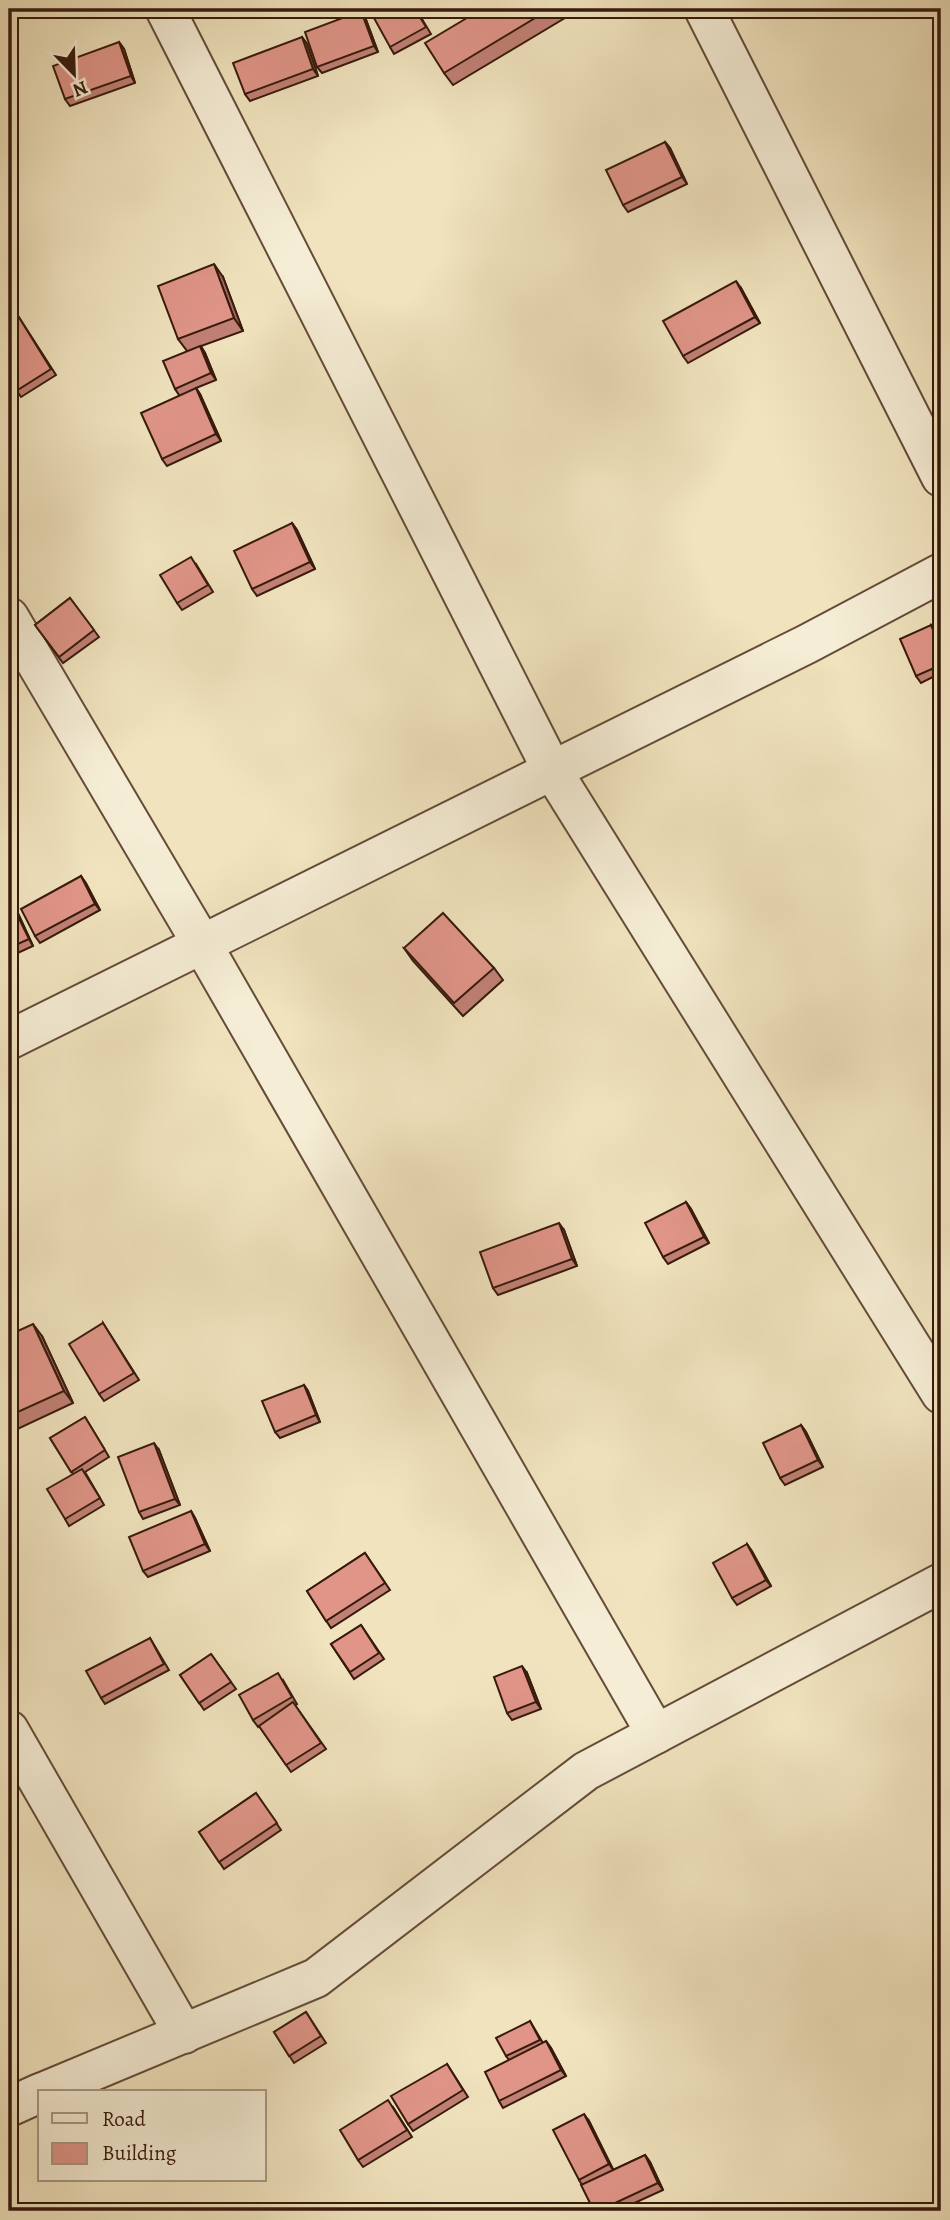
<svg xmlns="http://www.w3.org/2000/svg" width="950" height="2220" font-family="Alegreya,serif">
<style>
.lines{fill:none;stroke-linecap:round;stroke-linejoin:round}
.minor-casing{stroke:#654c38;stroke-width:42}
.minor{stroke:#f5edd5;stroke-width:38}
.wall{fill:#c18075;stroke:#371a0c;stroke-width:2}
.shaded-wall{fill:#9d685f;stroke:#371a0c;stroke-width:2}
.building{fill:#e09588;stroke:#371a0c;stroke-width:2}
</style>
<rect width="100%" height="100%" fill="#f0e3be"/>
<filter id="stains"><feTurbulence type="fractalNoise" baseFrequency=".00286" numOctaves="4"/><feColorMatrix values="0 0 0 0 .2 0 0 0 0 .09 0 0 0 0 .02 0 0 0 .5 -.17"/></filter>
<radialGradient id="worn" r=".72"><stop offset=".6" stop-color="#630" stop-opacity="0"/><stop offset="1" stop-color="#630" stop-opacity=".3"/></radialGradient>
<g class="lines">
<g class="minor-casing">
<g id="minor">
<polyline points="165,9 552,770 941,1394"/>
<polyline points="704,9 941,477"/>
<polyline points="9,617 202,944 656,1734"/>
<polyline points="9,1040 807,644 941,573"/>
<polyline points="9,1730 184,2034"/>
<polyline points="43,2092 316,1978 586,1771 941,1583"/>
<polyline points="9,2107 40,2093"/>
</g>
</g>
<use href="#minor" class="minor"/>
</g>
<g class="wall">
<polygon points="416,9 431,34 394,54 390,47"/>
<polygon points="482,9 573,9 575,12 453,85 444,73"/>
<polygon points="365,17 378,52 322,73 317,67"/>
<polygon points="302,37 307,44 318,76 250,101 245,94"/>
<polygon points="119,42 124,49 135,83 70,106 65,99"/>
<polygon points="665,142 670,148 687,184 628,212 623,205"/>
<polygon points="223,277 243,331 201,346 205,353 216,380 196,388 200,394 221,441 167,466 162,459 179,395 175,389 187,351 178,339"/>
<polygon points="741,288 760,323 688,363 683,356"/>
<polygon points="15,311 56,375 21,397 9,379"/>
<polygon points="292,523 297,530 315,569 257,596 252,589"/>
<polygon points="196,564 213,592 182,610 177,603"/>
<polygon points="70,598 99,637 63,663 35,625"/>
<polygon points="931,625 936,632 941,644 941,673 921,683 916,676"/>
<polygon points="81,876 100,910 40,943 35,936"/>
<polygon points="11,902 16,909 33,946 9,957 9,903"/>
<polygon points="404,948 494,968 503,980 463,1016 413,961"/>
<polygon points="686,1202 691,1209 709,1243 668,1264 663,1257"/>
<polygon points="564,1230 577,1266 498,1295 493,1288"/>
<polygon points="103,1323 139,1380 104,1401 99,1394"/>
<polygon points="9,1335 42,1336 73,1403 9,1433"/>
<polygon points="304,1385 308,1391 320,1422 280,1438 275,1432"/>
<polygon points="85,1417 109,1457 85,1472 104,1505 69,1526 65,1519 73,1474 50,1438"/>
<polygon points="801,1425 806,1432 823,1467 785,1485 780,1478"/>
<polygon points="159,1450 180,1505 143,1519 139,1512"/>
<polygon points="191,1511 195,1518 210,1551 148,1577 143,1571"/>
<polygon points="747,1544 771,1586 737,1605 732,1598"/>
<polygon points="365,1553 390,1590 331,1628 307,1591"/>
<polygon points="361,1625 384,1659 354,1679 331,1644"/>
<polygon points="150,1638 169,1670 105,1704 101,1698"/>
<polygon points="211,1654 236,1689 204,1710 180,1675"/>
<polygon points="527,1673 541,1709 512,1720 507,1713"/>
<polygon points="283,1680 297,1704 295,1705 326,1749 291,1772 259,1726 258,1727 253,1720"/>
<polygon points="256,1793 281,1830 224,1869 199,1832"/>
<polygon points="306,2012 326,2043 294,2063 274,2032"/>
<polygon points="530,2021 543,2043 546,2041 551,2048 566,2076 503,2108 499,2101 509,2060 506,2056"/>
<polygon points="447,2064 468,2097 413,2131 408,2124"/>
<polygon points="393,2107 412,2137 363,2167 358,2160"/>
<polygon points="589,2121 613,2170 645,2155 650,2162 663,2190 617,2211 594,2211 582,2185 579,2180"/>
</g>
<g class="shaded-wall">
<polygon points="361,11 365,17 378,52 374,46"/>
<polygon points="302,37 307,44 318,76 313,69"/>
<polygon points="119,42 124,49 135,83 131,76"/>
<polygon points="665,142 670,148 687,184 682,177"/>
<polygon points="214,264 223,277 243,331 234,318"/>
<polygon points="736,281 741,288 760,323 755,317"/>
<polygon points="200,346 205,353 216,380 211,373"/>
<polygon points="196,388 200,394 221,441 216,434"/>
<polygon points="292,523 297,530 315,569 310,562"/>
<polygon points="931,625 936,632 941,644 941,648"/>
<polygon points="81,876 86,883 100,910 95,904"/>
<polygon points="11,902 16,909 33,946 29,939"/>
<polygon points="686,1202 691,1209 709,1243 704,1237"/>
<polygon points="559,1223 564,1230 577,1266 572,1259"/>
<polygon points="33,1324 42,1336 73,1403 64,1391"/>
<polygon points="304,1385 308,1391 320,1422 316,1415"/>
<polygon points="801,1425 806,1432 823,1467 818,1460"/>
<polygon points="154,1443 159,1450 180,1505 175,1499"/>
<polygon points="191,1511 195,1518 210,1551 205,1544"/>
<polygon points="747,1544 752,1551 771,1586 766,1580"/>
<polygon points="522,1666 527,1673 541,1709 536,1702"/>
<polygon points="546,2041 551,2048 566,2076 561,2070"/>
<polygon points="584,2114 589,2121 614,2171 609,2164"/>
<polygon points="645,2155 650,2162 663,2190 658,2183"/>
</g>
<g class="building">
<polygon points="369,9 415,9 426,27 390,47"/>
<polygon points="482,9 550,9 444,73 425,43"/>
<polygon points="361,11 374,46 317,67 305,32"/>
<polygon points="302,37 313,69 245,94 233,63"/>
<polygon points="119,42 131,76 65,99 53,66"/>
<polygon points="665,142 682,177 623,205 606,170"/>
<polygon points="214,264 234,318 178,339 158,286"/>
<polygon points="736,281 755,317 683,356 663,321"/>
<polygon points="15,311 51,369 16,391 9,379 9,315"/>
<polygon points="200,346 211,373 175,389 163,361"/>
<polygon points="196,388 216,434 162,459 141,413"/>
<polygon points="292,523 310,562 252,589 234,551"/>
<polygon points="191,557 208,585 177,603 160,575"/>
<polygon points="70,598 94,630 59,657 35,625"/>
<polygon points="931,625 941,648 941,665 916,676 900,639"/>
<polygon points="81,876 95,904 35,936 21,909"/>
<polygon points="11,902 29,939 9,948 9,903"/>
<polygon points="443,913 494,968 454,1003 404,948"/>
<polygon points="686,1202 704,1237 663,1257 645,1223"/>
<polygon points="559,1223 572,1259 493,1288 480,1252"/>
<polygon points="103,1323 134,1373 99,1394 69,1344"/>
<polygon points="33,1324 64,1391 9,1416 9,1335"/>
<polygon points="304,1385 316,1415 275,1432 262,1401"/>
<polygon points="85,1417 105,1450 71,1472 50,1438"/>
<polygon points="801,1425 818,1460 780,1478 763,1443"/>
<polygon points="154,1443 175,1499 139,1512 118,1457"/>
<polygon points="82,1469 100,1498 65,1519 47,1489"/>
<polygon points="191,1511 205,1544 143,1571 129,1537"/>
<polygon points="747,1544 766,1580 732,1598 713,1563"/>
<polygon points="365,1553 385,1583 326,1621 307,1591"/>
<polygon points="361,1625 379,1653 350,1672 331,1644"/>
<polygon points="150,1638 164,1664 101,1698 86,1671"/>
<polygon points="211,1654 231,1682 199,1703 180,1675"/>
<polygon points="522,1666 536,1702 507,1713 494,1677"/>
<polygon points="278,1673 292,1697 253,1720 239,1695"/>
<polygon points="293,1702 321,1743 286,1765 259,1726"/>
<polygon points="256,1793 277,1823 219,1862 199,1832"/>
<polygon points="306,2012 321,2036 289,2056 274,2032"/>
<polygon points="530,2021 540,2040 506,2056 496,2038"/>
<polygon points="546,2041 561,2070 499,2101 485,2072"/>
<polygon points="447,2064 463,2090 408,2124 391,2096"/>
<polygon points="388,2100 407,2130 358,2160 340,2130"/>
<polygon points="584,2114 609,2164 579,2180 553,2130"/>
<polygon points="645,2155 658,2183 598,2211 594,2211 581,2185"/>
</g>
<rect width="950" height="2220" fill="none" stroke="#f0e3be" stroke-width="35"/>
<rect x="10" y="10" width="929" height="2199" fill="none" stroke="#371a0c" stroke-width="3.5"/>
<rect x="18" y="18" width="915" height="2185" fill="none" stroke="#371a0c" stroke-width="2"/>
<rect x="38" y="2090" width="228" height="91" fill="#f5edd5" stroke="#a99985" stroke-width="2"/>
<rect x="52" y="2113" width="35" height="10" fill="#f5edd5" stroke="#a99985" stroke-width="2"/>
<text x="102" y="2126" font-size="21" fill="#371a0c">Road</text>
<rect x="52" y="2143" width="35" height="21" fill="#e09588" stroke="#a99985" stroke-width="2"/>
<text x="102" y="2160" font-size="21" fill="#371a0c">Building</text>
<g transform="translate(74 74) rotate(157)" stroke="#f5edd5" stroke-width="5" paint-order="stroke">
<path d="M0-5L12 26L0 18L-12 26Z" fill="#371a0c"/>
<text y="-10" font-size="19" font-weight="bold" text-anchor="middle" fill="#371a0c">N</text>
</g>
<rect width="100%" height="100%" filter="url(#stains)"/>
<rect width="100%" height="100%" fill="url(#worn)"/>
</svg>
